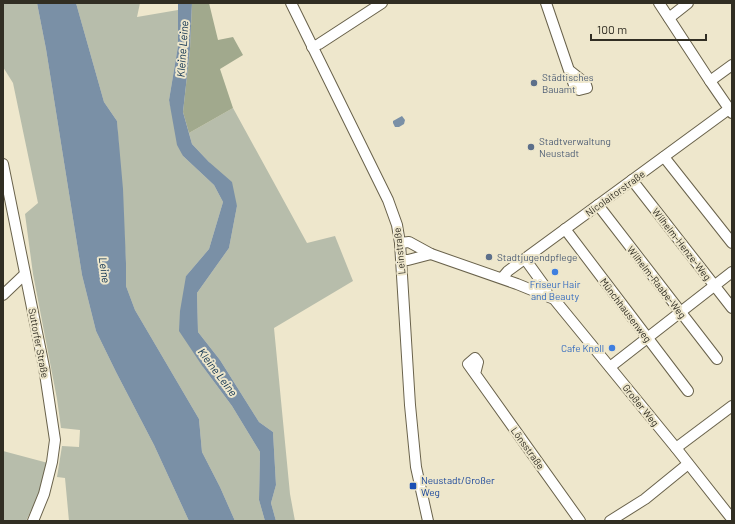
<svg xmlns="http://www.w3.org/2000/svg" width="735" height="524" font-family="Barlow,sans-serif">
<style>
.green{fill:#b7bdab}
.forest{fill:#a1a98d}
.water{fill:#7a90a6}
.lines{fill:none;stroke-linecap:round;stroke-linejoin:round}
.minor-casing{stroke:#69624b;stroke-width:12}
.minor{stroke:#fff;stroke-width:10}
.service-dot{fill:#5c6f8a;stroke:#eee7cc;stroke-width:1.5}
.shop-dot{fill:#3f7fe0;stroke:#eee7cc;stroke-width:1.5}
.transit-dot{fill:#1a4fb4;stroke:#eee7cc;stroke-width:1.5}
.labels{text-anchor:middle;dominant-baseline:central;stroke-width:4;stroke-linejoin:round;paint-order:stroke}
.service-label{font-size:10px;fill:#4e5e75;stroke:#eee7cc;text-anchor:start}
.street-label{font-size:10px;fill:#312e23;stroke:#eee7cc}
.shop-label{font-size:10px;fill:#366cbe;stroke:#eee7cc}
.transit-label{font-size:10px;fill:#164399;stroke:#eee7cc;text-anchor:start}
.water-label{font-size:11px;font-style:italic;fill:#062b4b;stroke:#eee7cc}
</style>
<rect width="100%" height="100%" fill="#eee7cc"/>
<g class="green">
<polygon points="3,3 37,3 46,49 82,275 96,331 116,372 154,445 189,521 69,521 65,478 57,477 62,446 79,447 80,430 61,428 57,399 33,274 25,214 38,203 13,83 3,67"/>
<polygon points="76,3 140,3 137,17 178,10 178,46 169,100 183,156 214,185 223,202 209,249 186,276 203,367 232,406 260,452 259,500 265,521 235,521 220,487 202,452 199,419 135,310 126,286 126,263 117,121 104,102"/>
<polygon points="233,108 307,243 335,236 353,281 274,328 290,494 295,521 276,521 271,503 276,485 273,432 259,422 220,360 198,332 197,293 229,248 237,206 209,162 192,144 189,133"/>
<polygon points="3,451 48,463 39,494 26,521 3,521"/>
</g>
<polygon class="forest" points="192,3 209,3 218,40 233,37 243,55 220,69 233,108 189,133 183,112 190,49"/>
<g class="water">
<polygon points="37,3 76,3 104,102 117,121 123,189 126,263 126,286 135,310 199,419 202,452 220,487 235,521 189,521 154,445 116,372 96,331 82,275 46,49"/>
<polygon points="178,3 192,3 190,49 183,112 192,144 209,162 232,182 237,206 229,248 197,293 198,332 220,360 259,422 273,432 276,485 271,503 276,521 265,521 259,500 260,452 232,406 203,367 179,331 180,311 186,276 209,249 223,202 214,185 183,156 177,145 169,100 178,46"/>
<polygon points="402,116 405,120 404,124 399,127 395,127 393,123 393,121"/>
</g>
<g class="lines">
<g class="minor-casing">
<g id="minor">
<polyline points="291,3 388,200 397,225 400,243 410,405 416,467 428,521"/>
<polyline points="546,3 574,85 579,90 587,88 585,82 580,79 570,71"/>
<polyline points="659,3 710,81 732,113"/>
<polyline points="669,18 688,3"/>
<polyline points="312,47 319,44 382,3"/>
<polyline points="710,81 732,65"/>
<polyline points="664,157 732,243"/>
<polyline points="3,164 44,367 55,440 52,462 44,494 33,521"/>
<polyline points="632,180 732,308"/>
<polyline points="598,205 717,359"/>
<polyline points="565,229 688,391"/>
<polyline points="400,243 409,242 431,254 517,284 554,299 676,448 732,519"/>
<polyline points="525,259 546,288 547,295"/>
<polyline points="401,260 408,260 431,254"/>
<polyline points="502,278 508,271 729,109"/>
<polyline points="3,295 25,274"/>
<polyline points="610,367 732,272"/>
<polyline points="475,374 478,362 475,358 468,364 580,521"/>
<polyline points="676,448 732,406"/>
<polyline points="610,521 645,499 688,464"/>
</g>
</g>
<use href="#minor" class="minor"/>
</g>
<g class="service-dot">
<circle cx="534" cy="83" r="4"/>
<circle cx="531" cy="147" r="4"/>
<circle cx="489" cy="257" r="4"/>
</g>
<g class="shop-dot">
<circle cx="555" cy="272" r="4"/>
<circle cx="612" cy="348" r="4"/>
</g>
<rect class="transit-dot" x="409" y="482" width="8" height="8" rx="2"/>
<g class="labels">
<g class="service-label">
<text x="542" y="77">Städtisches<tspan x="542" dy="12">Bauamt</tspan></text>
<text x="539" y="141">Stadtverwaltung<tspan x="539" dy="12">Neustadt</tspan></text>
<text x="497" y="257">Stadtjugendpflege</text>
</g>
<g class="street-label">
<text transform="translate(615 193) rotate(-36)">Nicolaitorstraße</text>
<text transform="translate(682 244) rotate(52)">Wilhelm-Henze-Weg</text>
<text transform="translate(399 251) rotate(-96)">Leinstraße</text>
<text transform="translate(657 282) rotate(52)">Wilhelm-Raabe-Weg</text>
<text transform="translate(626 310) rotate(53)">Münchhausenweg</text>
<text transform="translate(39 343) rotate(79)">Suttorfer Straße</text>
<text transform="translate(641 405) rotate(51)">Großer Weg</text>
<text transform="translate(528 448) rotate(54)">Lönsstraße</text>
</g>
<g class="shop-label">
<text x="555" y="284">Friseur Hair<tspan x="555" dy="12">and Beauty</tspan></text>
<text x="604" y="348" text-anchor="end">Cafe Knoll</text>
</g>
<g class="transit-label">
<text x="421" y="480">Neustadt/Großer<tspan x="421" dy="12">Weg</tspan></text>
</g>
<g class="water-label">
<text transform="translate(182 49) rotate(-86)">Kleine Leine</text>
<text transform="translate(105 270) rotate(82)">Leine</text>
<text transform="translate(218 372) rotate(53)">Kleine Leine</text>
</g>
</g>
<rect width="735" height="524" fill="none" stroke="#312e23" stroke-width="8"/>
<path d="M591 34v6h115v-6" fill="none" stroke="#312e23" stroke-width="2"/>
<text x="597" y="34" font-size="12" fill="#312e23" stroke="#eee7cc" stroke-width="3" paint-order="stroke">100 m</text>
</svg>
